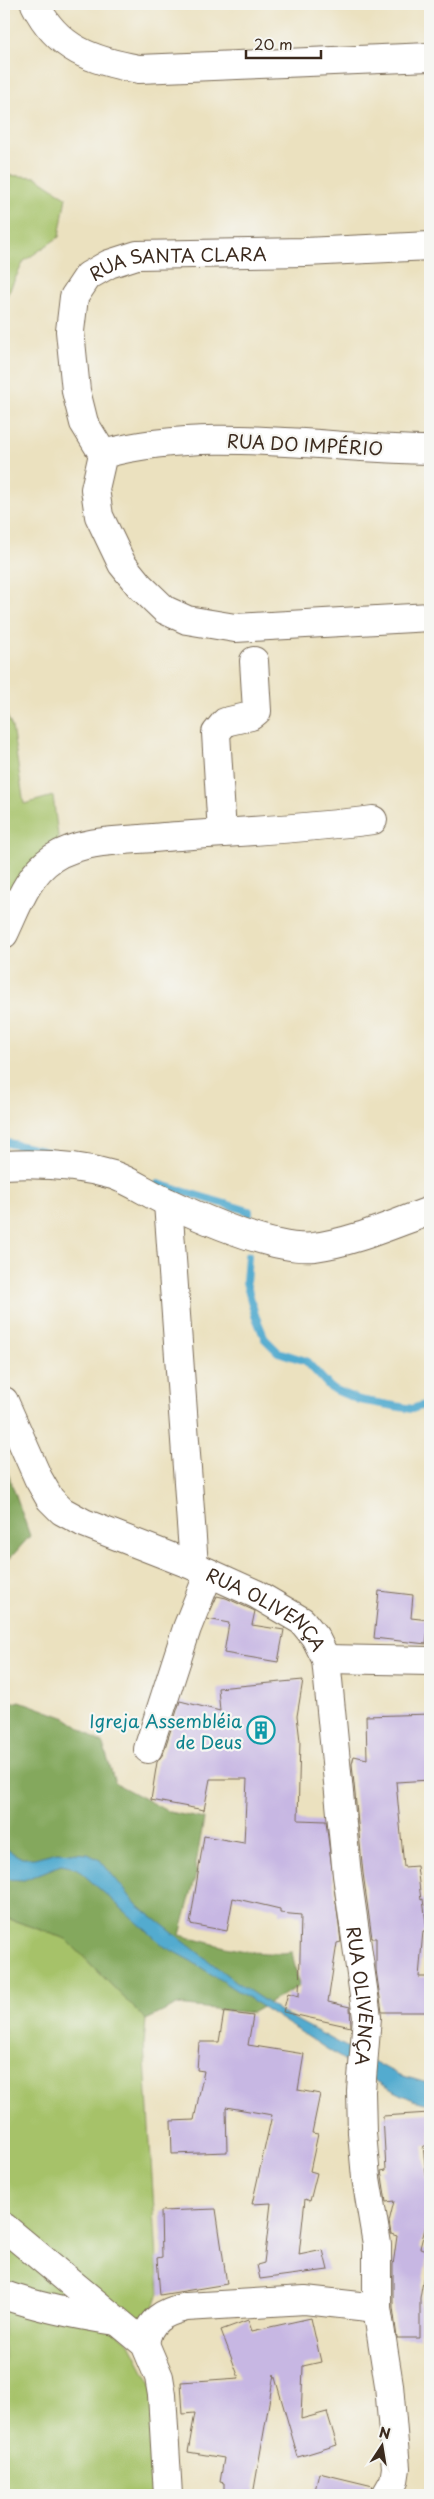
<svg xmlns="http://www.w3.org/2000/svg" width="434" height="2499" font-family="'Playpen Sans',sans-serif">
<style>
.green{fill:#a6c269;stroke:#707644}
.forest{fill:#84a85d;stroke:#60693e}
.water{fill:#52abcf;stroke:#466a76}
.lines{fill:none;stroke-linecap:round;stroke-linejoin:round}
.stream{stroke:#52abcf;stroke-width:8}
.building{fill:#c7b7e3}
.minor-casing{stroke:#796a56;stroke-width:30}
.minor{stroke:#fff;stroke-width:28}
.labels{text-anchor:middle;dominant-baseline:central;stroke-width:4.5;stroke-linejoin:round;paint-order:stroke}
.street-label{font-size:18px;fill:#3b2a1e;stroke:#f6f6f2}
.culture-label{font-size:18px;fill:#0d838f;stroke:#f6f6f2;text-anchor:end}
</style>
<rect width="100%" height="100%" fill="#f6f6f2"/>
<filter id="ink" filterUnits="userSpaceOnUse"><feTurbulence type="fractalNoise" baseFrequency=".02" numOctaves="2"/><feDisplacementMap in="SourceGraphic" scale="10" xChannelSelector="R" yChannelSelector="G"/><feConvolveMatrix kernelMatrix="1 2 1 2 8 2 1 2 1" color-interpolation-filters="sRGB"/></filter>
<filter id="wash" filterUnits="userSpaceOnUse"><feTurbulence type="fractalNoise" baseFrequency=".0096" numOctaves="4" result="noise"/><feDisplacementMap in="SourceGraphic" scale="20" xChannelSelector="R" yChannelSelector="G"/><feGaussianBlur stdDeviation="1.12" result="paint"/><feColorMatrix in="noise" values="0 0 0 0 0 0 0 0 0 0 0 0 0 0 0 0 0 1.4 0 .05"/><feComposite in="paint" operator="in"/></filter>
<g filter="url(#wash)">
<rect width="100%" height="100%" fill="#ebe1bf"/>
<g class="green">
<polygon points="4,175 36,177 66,197 59,237 24,261 4,301"/>
<polygon points="4,709 12,727 24,804 53,796 59,844 4,917"/>
<polygon points="4,1917 66,1939 146,2020 144,2044 159,2293 154,2308 135,2329 4,2211"/>
<polygon points="4,2235 100,2313 4,2285"/>
<polygon points="4,2301 110,2326 129,2342 154,2390 156,2495 4,2495"/>
</g>
<g class="forest">
<polygon points="4,1462 30,1536 4,1565"/>
<path d="M20 1701 66 1718 103 1744 115 1783 169 1812 204 1819 195 1869 197 1871 180 1935C218 1945 253 1957 292 1952L299 1986 252 2013 177 2005 146 2020 66 1939 4 1917V1706Z"/>
</g>
<polygon class="water" points="4,1848 22,1858 34,1858 57,1852 88,1854 100,1860 137,1905 236,1982 283,2013 397,2074 430,2084 430,2104 413,2100 384,2086 191,1961 165,1947 76,1868 61,1865 24,1880 4,1879"/>
<g class="lines">
<g class="stream">
<polyline points="4,1142 51,1153"/>
<polyline points="158,1184 249,1211 249,1213"/>
<polyline points="248,1256 246,1282 255,1315 265,1339 278,1352 306,1361 331,1388 359,1400 412,1409 430,1403"/>
</g>
</g>
<g id="blocks">
<g class="building">
<polygon points="379,1591 413,1595 411,1618 429,1620 426,1644 374,1638"/>
<polygon points="217,1596 226,1598 255,1611 252,1625 284,1630 278,1662 224,1653 229,1623 207,1619"/>
<polygon points="303,1680 297,1716 300,1741 298,1820 326,1821 341,1942 337,1943 328,2002 350,2007 351,2027 283,2012 288,1993 299,1996 301,1915 280,1913 280,1909 233,1898 227,1931 190,1924 204,1836 244,1843 247,1779 210,1779 204,1810 151,1800 157,1762 163,1754 180,1701 220,1711 218,1688"/>
<polygon points="430,1714 430,1780 396,1782 404,1867 417,1866 421,1900 423,1899 427,1931 423,1931 419,1977 430,1977 430,2012 382,2012 376,1970 376,1938 372,1938 363,1873 352,1764 354,1756 367,1759 366,1716"/>
<polygon points="224,2012 253,2016 248,2045 304,2054 298,2090 320,2094 312,2133 318,2134 310,2171 317,2173 310,2201 305,2199 299,2255 323,2250 328,2270 260,2279 257,2265 264,2263 271,2203 252,2204 272,2115 226,2107 227,2152 172,2154 171,2121 194,2120 204,2071 197,2070 199,2042 219,2042"/>
<polygon points="429,2113 430,2146 423,2146 430,2209 420,2248 428,2250 420,2298 420,2338 397,2338 393,2307 393,2265 397,2236 391,2234 389,2222 394,2201 386,2202 382,2176 381,2171 386,2170 383,2116"/>
<polygon points="216,2209 227,2284 160,2295 157,2258 162,2257 161,2211"/>
<polygon points="311,2318 321,2362 303,2366 301,2419 327,2412 337,2445 298,2457 274,2374 253,2495 224,2495 224,2483 220,2482 224,2458 188,2452 195,2413 183,2414 181,2382 239,2378 221,2330 248,2320 252,2331"/>
<polygon points="319,2473 373,2486 370,2495 314,2495"/>
</g>
</g>
</g>
<g filter="url(#ink)">
<use href="#blocks" fill-opacity="0" stroke="#796a56" stroke-width="1"/>
<g class="lines">
<g class="minor-casing">
<g id="minor">
<path d="M35 4C57 49 93 61 139 69L430 57"/>
<path d="M430 450C321 449 211 425 103 454L95 489 99 516 122 564 139 585 165 610 187 620 235 628 430 617"/>
<path id="s1" d="M103 454 84 423 76 391 70 331 74 297 88 276 109 264 137 255 305 252 430 246"/>
<polyline points="222,833 216,733 225,722 251,716 257,711 254,661"/>
<path d="M4 934C17 907 27 875 53 858 84 838 129 841 164 837 234 832 304 829 373 820"/>
<path d="M4 1165C40 1163 77 1165 113 1175 131 1181 149 1194 167 1202 203 1219 275 1251 314 1247 354 1242 393 1224 430 1211"/>
<polyline points="168,1203 194,1566"/>
<path id="s2" d="M4 1401 38 1478 50 1499 62 1511 84 1523 194 1566 256 1594 302 1621 315 1637 326 1659 347 1875 367 2017 361 2091 362 2133 366 2178 377 2244V2308L389 2385 396 2468 394 2481 386 2495"/>
<polyline points="326,1659 430,1661"/>
<polyline points="148,1749 187,1628 209,1573"/>
<polyline points="4,2227 145,2344 159,2377 162,2395 168,2495"/>
<path d="M4 2295C41 2308 77 2315 116 2321"/>
<path d="M145 2344C148 2320 164 2312 186 2307L305 2300 377 2308"/>
</g>
</g>
<use href="#minor" class="minor"/>
</g>
</g>
<defs>
<g id="building-ring" transform="scale(1.4375)"><circle r="9.5" fill="#f6f6f2" stroke="#0f9aa8" stroke-width="1.5"/><path d="M-4-6H4V6H1V3H-1V6H-4ZM-2.5-4.3h1.7v1.8h-1.7ZM.8-4.3h1.7v1.8H.8ZM-2.5-1h1.7V.8h-1.7ZM.8-1h1.7V.8H.8Z" fill="#0f9aa8"/></g>
</defs>
<g fill-rule="evenodd">
<use href="#building-ring" x="261" y="1730"/>
</g>
<g class="labels">
<g class="street-label">
<text stroke="none"><textPath href="#s1" startOffset="282">RUA SANTA CLARA</textPath></text>
<text transform="translate(305 444) rotate(3)">RUA DO IMPÉRIO</text>
<text stroke="none"><textPath href="#s2" startOffset="354">RUA OLIVENÇA</textPath></text>
<text stroke="none"><textPath href="#s2" startOffset="774">RUA OLIVENÇA</textPath></text>
</g>
<g class="culture-label">
<text x="242" y="1720">Igreja Assembléia<tspan x="242" dy="21">de Deus</tspan></text>
</g>
</g>
<rect width="434" height="2499" fill="none" stroke="#f6f6f2" stroke-width="20"/>
<g transform="translate(382 2446) rotate(12)" stroke="#f6f6f2" stroke-width="4" paint-order="stroke">
<path d="M0-4L9 19L0 12L-9 19Z" fill="#3b2a1e"/>
<text y="-8" font-size="14" font-weight="bold" text-anchor="middle" fill="#3b2a1e">N</text>
</g>
<path d="M246 50v8h75v-8" fill="none" stroke="#3b2a1e" stroke-width="2.5"/>
<text x="254" y="50" font-size="15" fill="#3b2a1e" stroke="#f6f6f2" stroke-width="4" paint-order="stroke">20 m</text>
</svg>
